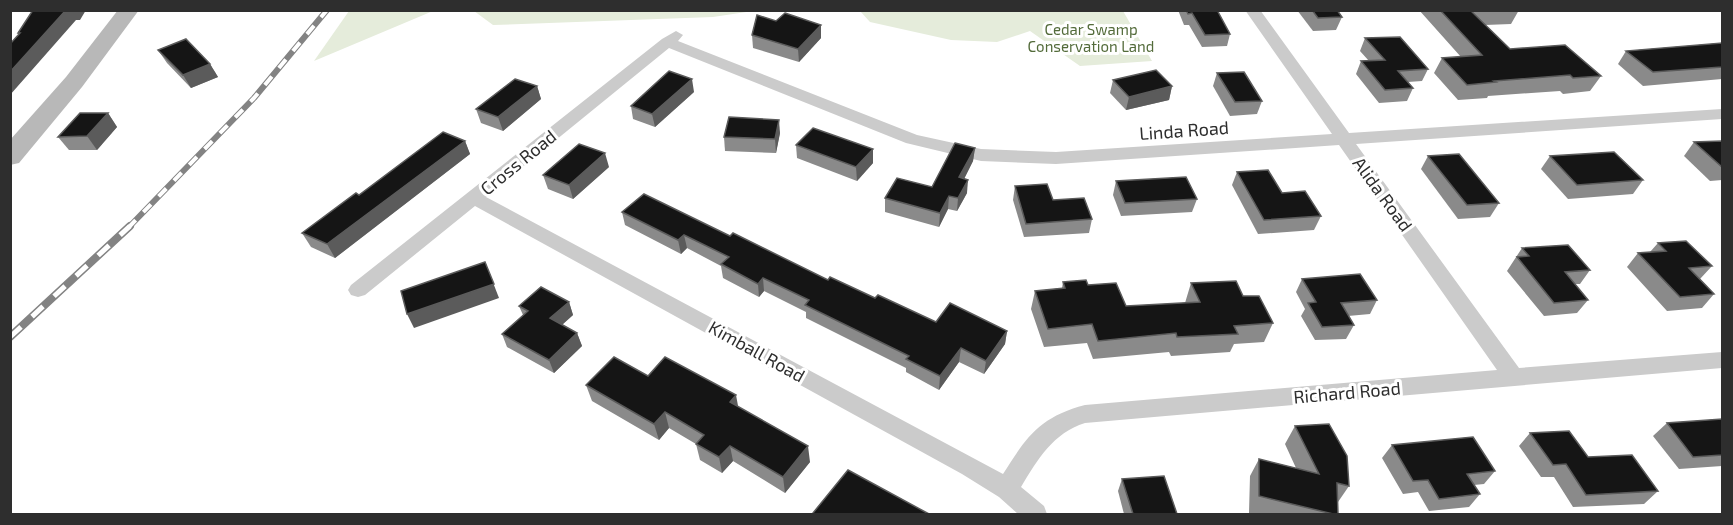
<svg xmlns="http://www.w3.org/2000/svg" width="1733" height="525" font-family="'Exo 2',sans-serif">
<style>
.green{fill:#e5ecdb}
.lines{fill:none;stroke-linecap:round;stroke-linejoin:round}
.street{fill:#cbcbcb;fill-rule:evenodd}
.secondary{fill:#b8b8b8;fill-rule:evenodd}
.rail-far1-casing{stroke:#838383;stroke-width:6}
.rail-casing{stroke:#838383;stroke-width:8}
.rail-far1{stroke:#fff;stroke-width:4;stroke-dasharray:11;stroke-linecap:butt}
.rail{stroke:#fff;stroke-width:5;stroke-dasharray:15;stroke-linecap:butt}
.wall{fill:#8a8a8a}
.shaded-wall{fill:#5b5b5b}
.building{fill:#151515;stroke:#5b5b5b;stroke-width:1.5}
.labels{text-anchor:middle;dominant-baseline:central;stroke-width:6;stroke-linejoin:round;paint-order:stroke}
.far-park-label{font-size:15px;fill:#536b3a;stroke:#fff}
.street-label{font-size:18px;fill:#2e2e2e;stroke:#fff}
</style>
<rect width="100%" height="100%" fill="#fff"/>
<g class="green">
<polygon points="349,11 349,10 433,11 314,61"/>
<polygon points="474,11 753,11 713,17 493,25"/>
<polygon points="860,11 1123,11 1152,61 1080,66 1030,31 997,42 951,40 870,22"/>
</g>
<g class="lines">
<path class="street" d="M1245 10H1260L1349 133 1722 109V119L1356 144 1519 368 1722 352V368L1085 423C1053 433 1038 459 1021 487L1044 506 1047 514H1018L999 497 962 474 475 206 365 295 358 297 351 295 348 290 351 285 662 39 676 31 683 35 678 41 917 135 981 149 1056 152 1332 134ZM669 48 906 143 981 161 1056 164 1339 145 1497 370 1085 405C1040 417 1027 436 1003 474L486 197Z"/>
<polygon class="secondary" points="118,10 139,10 82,87 19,163 10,165 10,140 66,77"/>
<g class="rail-far1-casing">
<polyline id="rail-far1" points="128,228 254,98 327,10"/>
</g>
<g class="rail-casing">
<polyline id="rail" points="10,337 130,226"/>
</g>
<use href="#rail-far1" class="rail-far1"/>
<use href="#rail" class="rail"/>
</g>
<g class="wall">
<polygon points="1178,10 1217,10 1230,34 1227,46 1202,47 1189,25 1184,25"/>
<polygon points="1297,10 1337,10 1342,17 1336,30 1313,31"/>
<polygon points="1419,10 1519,10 1511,24 1485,25 1510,49 1601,76 1590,91 1563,94 1560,91 1488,96 1487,98 1458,100 1434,73 1442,58 1461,57"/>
<polygon points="752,35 821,38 799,62 753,48"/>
<polygon points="1365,38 1428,69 1422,81 1408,82 1413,88 1407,101 1379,103 1356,74 1361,61 1369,61 1360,51"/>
<polygon points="1722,43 1722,79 1643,86 1618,64 1626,51"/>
<polygon points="158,50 210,64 218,77 191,88 167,63"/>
<polygon points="1217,73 1262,101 1257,114 1230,116 1213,86"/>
<polygon points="1113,80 1172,86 1169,100 1126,110 1110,93"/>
<polygon points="537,86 541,99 503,131 481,123 476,109"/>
<polygon points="694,92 655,127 633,119 631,106"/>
<polygon points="108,113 117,127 97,150 69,150 58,137"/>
<polygon points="780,133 776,153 725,151 724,137"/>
<polygon points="465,141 470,154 335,258 311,247 302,233 359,195"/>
<polygon points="1722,141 1722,180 1710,181 1684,156 1694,142"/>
<polygon points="796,145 873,149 873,163 857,181 797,158"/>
<polygon points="975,148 973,161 964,179 967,193 957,211 948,209 939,227 885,212 885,198 932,187"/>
<polygon points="1428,156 1499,203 1490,217 1458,219 1421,169"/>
<polygon points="1550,156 1643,180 1633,194 1568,199 1541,169"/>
<polygon points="609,167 573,199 548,189 543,175"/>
<polygon points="1237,172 1282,193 1321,216 1314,230 1258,234 1232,185"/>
<polygon points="1116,181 1197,199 1192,212 1121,216 1113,195"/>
<polygon points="1015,186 1053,200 1092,219 1089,233 1024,237 1013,200"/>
<polygon points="622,212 730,236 828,280 936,322 1007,331 1005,344 984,374 959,362 939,390 906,372 906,368 806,318 806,312 764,291 759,297 723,278 721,266 687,248 681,254 625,225"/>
<polygon points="1658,243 1712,266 1700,279 1714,294 1702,308 1667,311 1627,267 1638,253 1650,252"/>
<polygon points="1522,248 1590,270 1580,284 1575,284 1588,300 1577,313 1544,316 1507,271"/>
<polygon points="1302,279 1377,300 1370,314 1348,316 1354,325 1346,339 1315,340 1301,316 1305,309 1296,292"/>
<polygon points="1063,282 1088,285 1126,306 1185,303 1191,283 1243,296 1273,323 1264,342 1234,344 1230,352 1171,356 1169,352 1093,359 1087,343 1044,347 1031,309 1035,291 1062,288"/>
<polygon points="569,302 573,315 562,325 577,333 582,346 554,373 507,347 502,334 523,315 519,306"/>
<polygon points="648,376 738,407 810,462 785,493 733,461 722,473 700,460 696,444 669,428 659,440 592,401 586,385"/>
<polygon points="1722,419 1722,466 1679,469 1653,436 1667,423"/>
<polygon points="1295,426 1349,486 1338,502 1338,514 1254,514 1249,513 1250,476 1259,459 1296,468 1285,444"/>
<polygon points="1530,433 1588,457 1658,491 1644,504 1573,507 1554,477 1541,477 1519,446"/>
<polygon points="1392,445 1495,471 1484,484 1474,485 1480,494 1469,507 1429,511 1418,492 1403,494 1382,458"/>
<polygon points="1122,479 1177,514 1124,514 1118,491"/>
</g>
<g class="shaded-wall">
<polygon points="66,10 86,10 80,20 76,20 10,95 10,72"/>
<polygon points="821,25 821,38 799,62 798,49"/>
<polygon points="210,64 218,77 191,88 183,75"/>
<polygon points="692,79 694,92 655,127 652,114"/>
<polygon points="537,86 541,99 503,131 498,117"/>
<polygon points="1172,86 1169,100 1126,110 1129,97"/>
<polygon points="108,113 117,127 97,150 87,136"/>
<polygon points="779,120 780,133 776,153 775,139"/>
<polygon points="465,141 470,154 335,258 327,244"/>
<polygon points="975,148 973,161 958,191 959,177"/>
<polygon points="873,149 873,163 857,181 856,167"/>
<polygon points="605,153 609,167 573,199 569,185"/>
<polygon points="968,180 967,193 957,211 958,198"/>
<polygon points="949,196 948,209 939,227 940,213"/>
<polygon points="684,235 687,248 681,254 678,240"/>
<polygon points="485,262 499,298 414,328 407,314"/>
<polygon points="763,278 764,291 759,297 758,284"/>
<polygon points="569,302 573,315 555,331 550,318"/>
<polygon points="1007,331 1005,344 984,374 986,361"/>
<polygon points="577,333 582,346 554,373 549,360"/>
<polygon points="961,348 959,362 939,390 940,376"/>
<polygon points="736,395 739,411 730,402"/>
<polygon points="665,412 669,428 659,440 654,424"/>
<polygon points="730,446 733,461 722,473 719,457"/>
<polygon points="808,446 810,462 785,493 783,477"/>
</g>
<g class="building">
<polygon points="33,10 66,10 10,72 10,44 20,33 18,33"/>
<polygon points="1186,10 1217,10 1230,34 1205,35 1192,13 1188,14"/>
<polygon points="1312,10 1337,10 1342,17 1318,18"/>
<polygon points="1440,10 1488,10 1471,11 1510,49 1565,45 1601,76 1573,78 1570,75 1494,81 1496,82 1467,85 1442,58 1482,55"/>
<polygon points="785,13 821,25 798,49 752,35 757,15 776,21"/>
<polygon points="1400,37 1428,69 1398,71 1413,88 1385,90 1361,61 1385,60 1365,38"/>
<polygon points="186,39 210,64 183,75 158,50"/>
<polygon points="1722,43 1722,67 1653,72 1626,51"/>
<polygon points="1156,70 1172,86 1129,97 1113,80"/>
<polygon points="669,71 692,79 652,114 631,106"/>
<polygon points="1244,72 1262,101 1235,102 1217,73"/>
<polygon points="515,79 537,86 498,117 476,109"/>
<polygon points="80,113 108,113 87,136 58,137"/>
<polygon points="729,117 779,120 775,139 724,137"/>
<polygon points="813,128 873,149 856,167 796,145"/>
<polygon points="443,132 465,141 327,244 302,233 356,193 359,195"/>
<polygon points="1722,141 1722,167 1694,142"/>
<polygon points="955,143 975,148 959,177 968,180 958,198 949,196 940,213 885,198 897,178 932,187"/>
<polygon points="579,144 605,153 569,185 543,175"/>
<polygon points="1614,152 1643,180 1577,185 1550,156"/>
<polygon points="1459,154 1499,203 1467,205 1428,156"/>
<polygon points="1268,170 1282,193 1305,191 1321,216 1264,220 1237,172"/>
<polygon points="1186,177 1197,199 1125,203 1116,181"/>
<polygon points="1047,184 1053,200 1084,198 1092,219 1026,224 1015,186"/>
<polygon points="644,194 730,236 733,233 828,280 830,277 875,298 878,295 936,322 950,303 1007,331 986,361 961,348 940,376 906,359 909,356 805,305 809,300 763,278 758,284 721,264 729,257 684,235 678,240 622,212"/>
<polygon points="1686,241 1712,266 1689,268 1714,294 1680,297 1638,253 1666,251 1658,243"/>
<polygon points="1568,245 1590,270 1565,272 1588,300 1554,303 1517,257 1529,256 1522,248"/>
<polygon points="485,262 494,284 407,314 401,291"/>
<polygon points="1360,274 1377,300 1341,303 1354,325 1322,327 1308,303 1316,302 1302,279"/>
<polygon points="1086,280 1088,285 1116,283 1126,306 1200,302 1191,283 1236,281 1243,296 1259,296 1273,323 1234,326 1238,334 1177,337 1176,333 1098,341 1092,324 1048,329 1035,291 1065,288 1063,282"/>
<polygon points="541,287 569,302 550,318 577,333 549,360 502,334 528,311 519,306"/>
<polygon points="614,357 648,376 665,357 736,395 730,402 808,446 783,477 730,446 719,457 696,444 704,435 665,412 654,424 586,385"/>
<polygon points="1722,419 1722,455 1693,457 1667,423"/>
<polygon points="1329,424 1347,456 1349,486 1337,483 1338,514 1333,514 1259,496 1259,459 1319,474 1295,426"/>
<polygon points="1569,431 1588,457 1632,455 1658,491 1586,495 1566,464 1553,465 1530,433"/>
<polygon points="1473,437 1495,471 1467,474 1480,494 1439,499 1428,480 1413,481 1392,445"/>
<polygon points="848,470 929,514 815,514 813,513"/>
<polygon points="1164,476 1177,514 1133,514 1122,479"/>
</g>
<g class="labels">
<g class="far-park-label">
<text x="1091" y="29">Cedar Swamp<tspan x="1091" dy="17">Conservation Land</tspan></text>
</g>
<g class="street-label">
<text transform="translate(1184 130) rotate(-4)">Linda Road</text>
<text transform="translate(518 162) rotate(-39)">Cross Road</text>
<text transform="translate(1383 194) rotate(54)">Alida Road</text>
<text transform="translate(757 351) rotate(29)">Kimball Road</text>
<text transform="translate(1347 392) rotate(-5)">Richard Road</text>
</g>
</g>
<rect width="1733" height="525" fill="none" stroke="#2e2e2e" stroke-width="24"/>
</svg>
